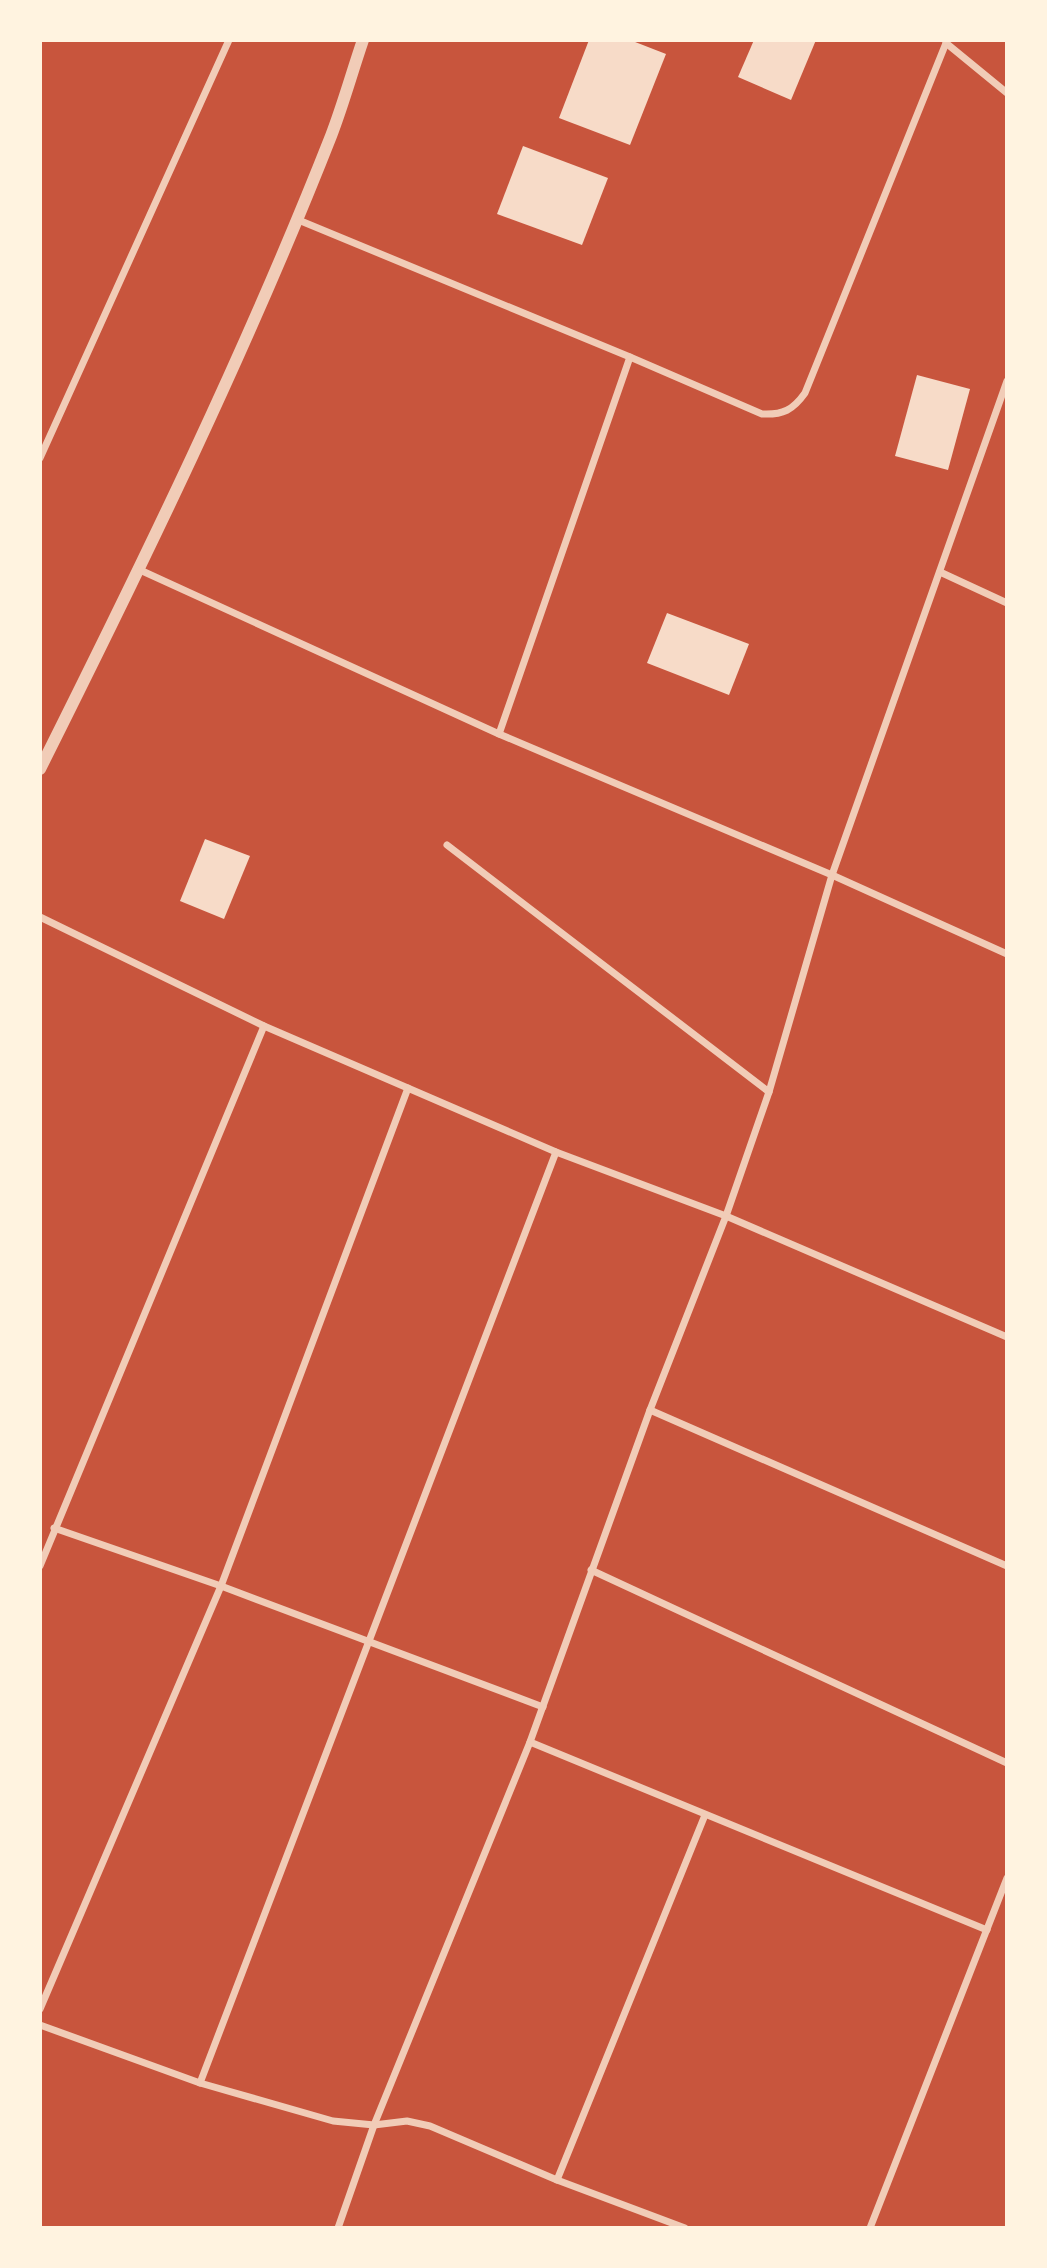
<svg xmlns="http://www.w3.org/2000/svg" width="1047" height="2268" font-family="Lato,sans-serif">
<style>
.building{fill:#f7dbc8}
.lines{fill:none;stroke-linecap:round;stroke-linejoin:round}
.minor{stroke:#f1ccb7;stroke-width:7}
.tertiary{stroke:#f1ccb7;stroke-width:12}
</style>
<rect width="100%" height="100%" fill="#c8553d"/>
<g class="building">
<polygon points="589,40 630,40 666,54 630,145 559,118"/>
<polygon points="754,40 816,40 791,100 738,77"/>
<polygon points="523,146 608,178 582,245 497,214"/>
<polygon points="917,375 970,389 948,470 895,456"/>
<polygon points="667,613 749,644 729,695 647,663"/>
<polygon points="205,839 250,856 224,919 180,901"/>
</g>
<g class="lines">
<g class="minor">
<polyline points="947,41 946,43 1007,93"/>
<path d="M296 219 630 357 762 414C783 415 793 410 805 393L946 43"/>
<polyline points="40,458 229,40"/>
<polyline points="140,570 499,734 832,875 1007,954"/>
<polyline points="940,572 1007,603"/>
<polyline points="499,734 630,357"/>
<polyline points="447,845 769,1092"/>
<polyline points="40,917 264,1026 556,1152 726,1216 1007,1337"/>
<polyline points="650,1410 1007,1566"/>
<polyline points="54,1528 221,1586 543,1707"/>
<polyline points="40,1566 264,1026"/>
<polyline points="591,1570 1007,1763"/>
<polyline points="530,1742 987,1930"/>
<polyline points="40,2009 221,1586 408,1088"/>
<polyline points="40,2025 200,2083 333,2121 374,2125 407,2121 430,2126 557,2180 685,2228"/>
<polyline points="200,2083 556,1152"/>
<polyline points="557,2180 705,1815"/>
<polyline points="338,2228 374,2125 530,1742 650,1410 726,1216 769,1092 832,875 1007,381"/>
<polyline points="870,2228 1007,1878"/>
</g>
<path class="tertiary" d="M40 769C144 561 246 352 331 136 343 105 352 72 363 40"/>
</g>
<rect width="1047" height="2268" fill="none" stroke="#fff3e0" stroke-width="84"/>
</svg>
